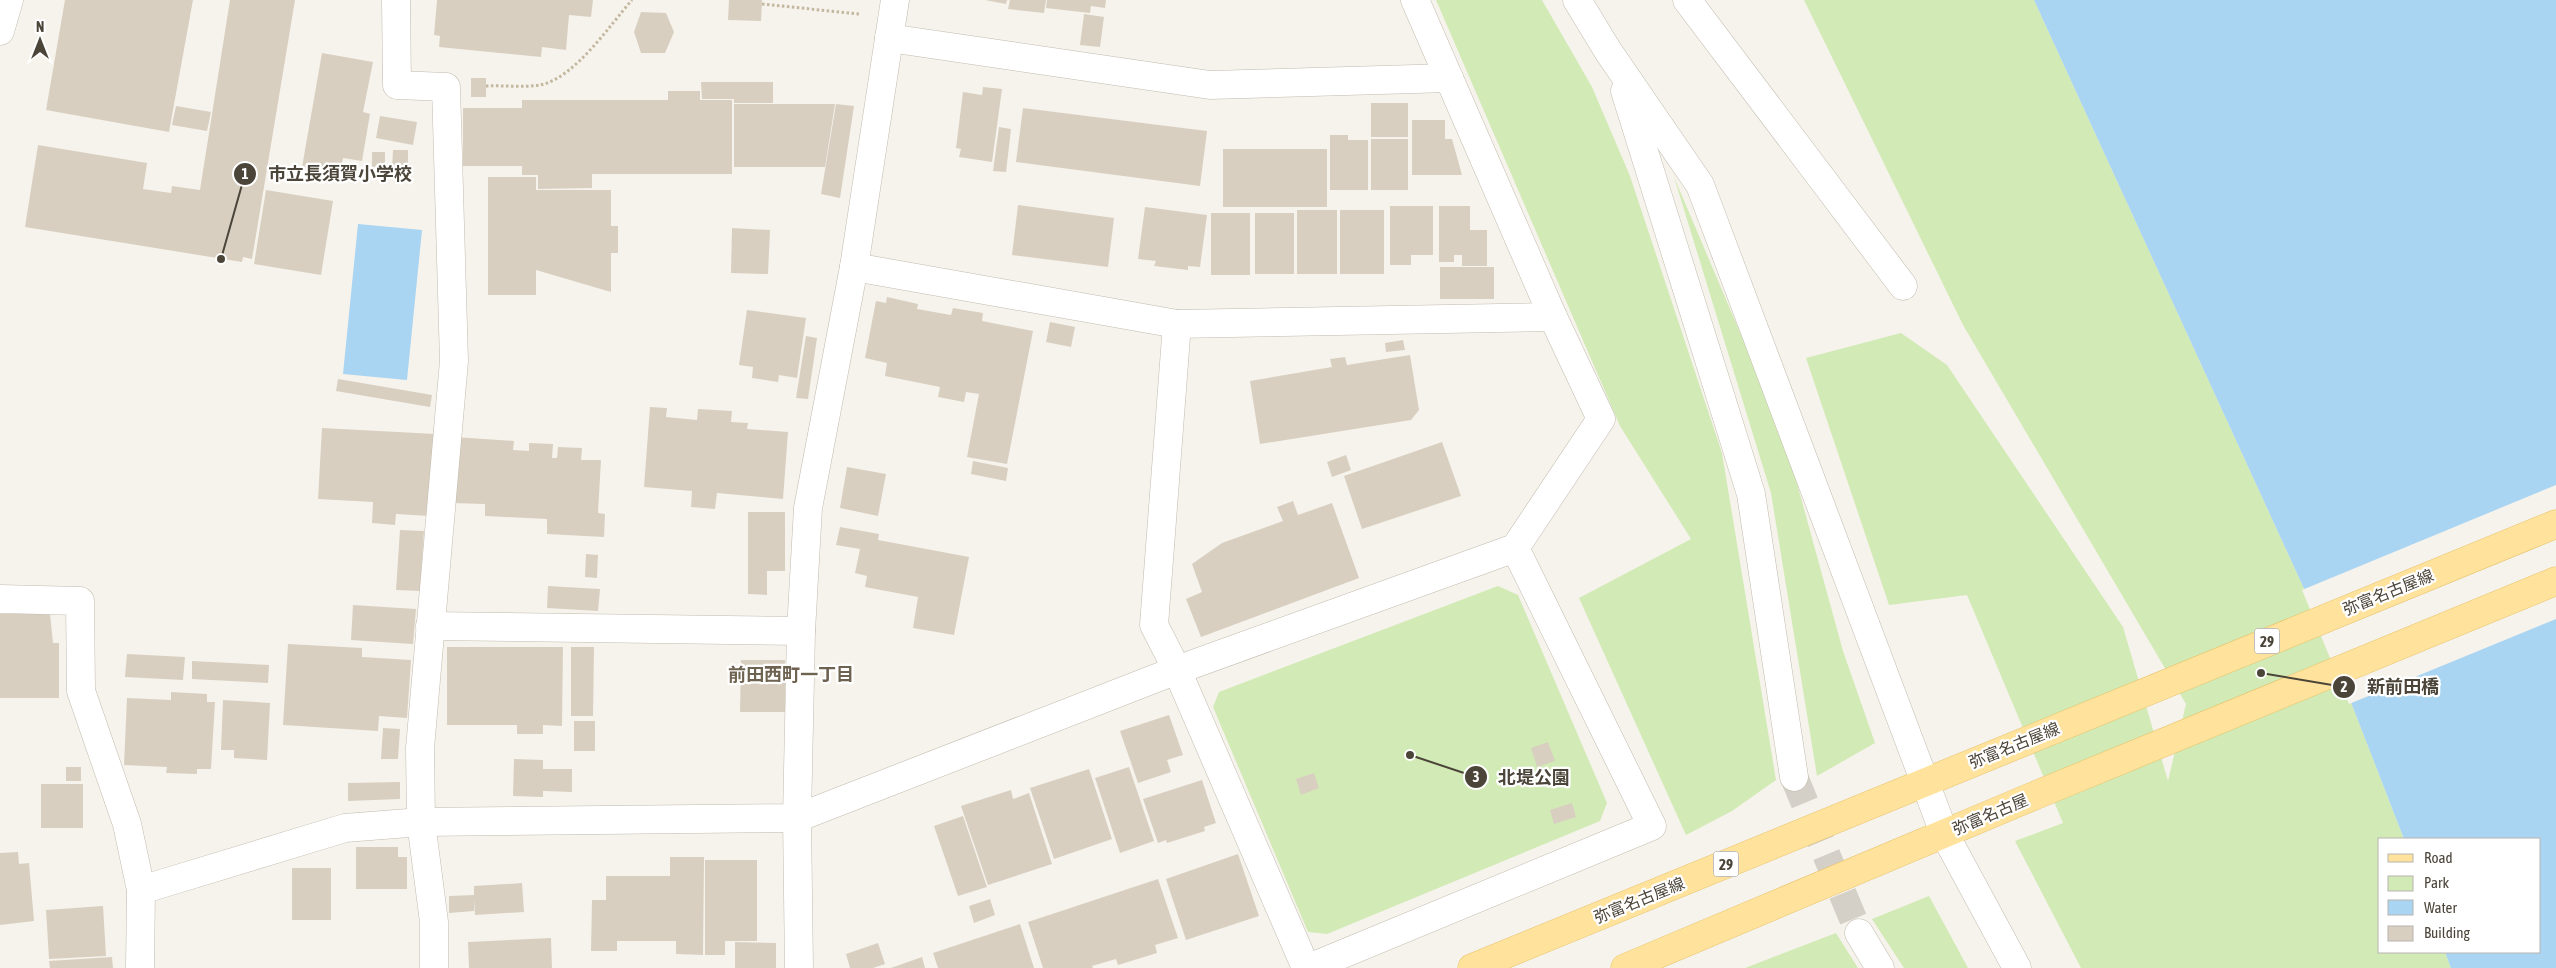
<svg xmlns="http://www.w3.org/2000/svg" width="2556" height="968" font-family="'Asap Condensed','Noto Sans JP',sans-serif">
<style>
.green{fill:#d2eab5}
.water{fill:#a9d4f2}
.pier{fill:#f6f3ec}
.building{fill:#d8cfc1}
.lines{fill:none;stroke-linecap:round;stroke-linejoin:round}
.minor-tunnel{stroke:#d4d0c8;stroke-width:28;stroke-dasharray:28 14;stroke-linecap:butt}
.minor-casing{stroke:#c2bbae;stroke-width:29}
.major-casing{stroke:#e6c16a;stroke-width:29}
.path{stroke:#c4b79f;stroke-width:3;stroke-dasharray:2.5 2.5;stroke-linecap:butt}
.minor{stroke:#fff;stroke-width:28}
.major{stroke:#ffe39c;stroke-width:28}
.labels{text-anchor:middle;dominant-baseline:central;stroke-width:4.5;stroke-linejoin:round;paint-order:stroke}
.shield{fill:#fff;stroke:#817c74;stroke-width:1}
.shield-label{font-size:15px;font-weight:bold;fill:#4b4439}
.street-label{font-size:16px;fill:#4b4439;stroke:#fff}
.neighbourhood-label{font-size:18px;font-weight:bold;fill:#6e6250;stroke:#fff}
.leader{fill:none;stroke:#4b4439;stroke-width:2}
.callout-dot{fill:#4b4439;stroke:#fff;stroke-width:2}
.mark-label{font-size:15px;text-anchor:middle;font-weight:bold;fill:#fff}
.callout-label{font-size:18px;text-anchor:middle;font-weight:bold;fill:#4b4439;stroke:#fff;stroke-width:4.5;stroke-linejoin:round;paint-order:stroke}
</style>
<rect width="100%" height="100%" fill="#f6f3ec"/>
<g class="green">
<polygon points="1436,0 1542,0 1592,87 1630,176 1722,453 1776,780 1732,811 1686,835 1579,598 1691,539 1620,426"/>
<polygon points="1804,0 2034,0 2323,630 2404,839 2380,839 2380,952 2445,952 2451,968 2081,968 2015,841 2063,823 1967,595 1889,605 1806,358 1901,333 1947,365 2123,627 2168,781 2186,704 1963,325"/>
<polygon points="1674,177 1784,436 1843,651 1875,743 1817,776 1771,493"/>
<polygon points="1498,586 1518,595 1607,803 1600,821 1327,934 1308,932 1213,707 1219,692"/>
<polygon points="1929,896 1968,968 1904,968 1872,919"/>
<polygon points="1836,933 1858,968 1745,968"/>
</g>
<g class="water">
<polygon points="2034,0 2556,0 2556,968 2451,968 2445,952 2540,952 2540,839 2404,839 2323,630"/>
<polygon points="358,224 422,230 407,380 343,374"/>
</g>
<polygon class="pier" points="2556,485 2556,619 2349,704 2302,590"/>
<g class="building">
<polygon points="65,0 193,0 169,132 46,110"/>
<polygon points="230,0 295,0 252,259 243,257 242,262 25,227 38,145 147,163 143,189 171,193 172,186 200,190"/>
<polygon points="437,0 593,0 591,17 569,15 566,50 542,47 541,57 439,47 440,36 434,35"/>
<polygon points="729,0 762,0 761,21 728,20"/>
<polygon points="985,0 1007,0 1006,4"/>
<polygon points="1010,0 1046,0 1044,13 1008,9"/>
<polygon points="1047,0 1106,0 1105,8 1091,6 1090,13 1046,8"/>
<polygon points="641,12 666,13 674,32 665,53 641,53 634,32"/>
<polygon points="1084,14 1104,17 1100,47 1080,45"/>
<polygon points="322,53 373,62 363,112 370,114 362,161 343,158 340,173 302,167"/>
<rect x="471" y="78" width="15" height="19"/>
<polygon points="701,82 773,82 773,103 734,103 734,99 702,99"/>
<polygon points="983,87 1002,89 992,162 959,157 961,149 956,148 963,92 982,95"/>
<polygon points="668,91 700,91 700,100 732,100 732,174 592,174 592,188 538,189 538,175 522,175 522,166 463,166 463,108 522,108 522,100 668,100"/>
<rect x="1371" y="103" width="37" height="34"/>
<polygon points="734,104 835,104 825,167 734,167"/>
<polygon points="836,104 854,106 840,198 821,194"/>
<polygon points="176,106 211,112 207,131 172,125"/>
<polygon points="1023,108 1207,131 1200,186 1016,162"/>
<polygon points="380,116 417,122 413,145 376,138"/>
<polygon points="1412,120 1445,120 1445,139 1452,139 1462,175 1412,175"/>
<polygon points="999,127 1011,129 1006,172 993,171"/>
<polygon points="1330,135 1348,135 1348,140 1368,140 1368,190 1330,190"/>
<rect x="1371" y="139" width="37" height="51"/>
<rect x="1223" y="149" width="104" height="58"/>
<polygon points="393,150 408,150 408,170 392,169"/>
<rect x="372" y="152" width="13" height="15"/>
<polygon points="488,177 536,177 536,190 611,190 611,226 618,226 618,253 611,253 611,292 536,270 536,295 488,295"/>
<polygon points="266,190 333,201 321,275 254,264"/>
<polygon points="1018,205 1114,218 1108,267 1012,255"/>
<polygon points="1390,206 1433,206 1433,255 1411,255 1411,265 1390,265"/>
<polygon points="1439,206 1470,206 1470,230 1487,230 1487,266 1462,266 1462,255 1454,255 1454,262 1439,262"/>
<polygon points="1145,207 1207,215 1200,267 1188,266 1188,270 1154,266 1156,261 1138,259"/>
<rect x="1297" y="210" width="40" height="64"/>
<rect x="1340" y="210" width="44" height="64"/>
<rect x="1211" y="213" width="39" height="62"/>
<rect x="1255" y="213" width="39" height="61"/>
<polygon points="732,228 770,230 768,274 731,273"/>
<rect x="1440" y="267" width="54" height="32"/>
<polygon points="887,297 918,304 917,309 951,315 953,308 983,313 982,321 1033,331 1007,464 967,457 979,394 966,392 964,402 938,397 940,387 885,376 887,363 865,358 876,301 886,303"/>
<polygon points="747,310 806,318 797,378 779,375 778,382 752,378 753,367 739,365"/>
<polygon points="1050,322 1075,327 1071,347 1046,342"/>
<polygon points="806,336 817,338 808,399 796,398"/>
<polygon points="1403,340 1405,350 1386,352 1385,343"/>
<polygon points="1410,355 1419,410 1411,420 1260,444 1250,381 1332,367 1330,359 1345,357 1347,365"/>
<polygon points="338,379 432,395 430,407 336,391"/>
<polygon points="650,407 667,408 666,417 697,420 698,409 732,411 731,422 748,423 747,429 788,432 783,499 717,493 715,509 691,507 692,491 644,487"/>
<polygon points="322,428 435,434 430,516 396,514 395,525 372,523 373,502 318,499"/>
<polygon points="454,437 514,441 513,450 529,451 529,443 553,444 552,458 557,458 558,447 582,448 581,460 601,460 598,513 605,514 604,537 547,534 547,519 485,516 485,504 450,503"/>
<polygon points="1442,442 1461,496 1362,529 1344,476"/>
<polygon points="1346,455 1351,470 1332,477 1327,462"/>
<polygon points="973,461 1008,468 1006,481 971,474"/>
<polygon points="847,467 886,474 878,516 840,508"/>
<polygon points="1293,501 1298,515 1332,503 1359,578 1201,637 1186,599 1202,592 1192,564 1222,543 1283,521 1277,507"/>
<polygon points="748,512 785,512 785,571 767,571 767,595 748,594"/>
<polygon points="840,527 879,534 878,540 969,557 954,635 913,628 918,597 865,587 867,576 855,573 860,549 836,545"/>
<polygon points="400,530 424,531 420,591 396,590"/>
<polygon points="586,554 598,555 597,578 585,577"/>
<polygon points="548,586 600,589 598,611 547,608"/>
<polygon points="353,605 416,609 413,644 351,640"/>
<polygon points="0,614 50,614 53,643 59,643 59,698 0,698"/>
<polygon points="288,644 362,648 362,657 411,660 407,718 379,716 378,731 283,725"/>
<polygon points="447,647 563,647 562,726 543,725 543,734 517,734 517,725 447,725"/>
<polygon points="571,647 594,647 593,716 571,716"/>
<polygon points="127,654 185,657 183,680 125,677"/>
<polygon points="741,660 785,660 785,712 740,712"/>
<polygon points="192,661 269,665 268,683 192,679"/>
<polygon points="171,692 207,694 207,702 215,702 211,769 197,769 197,774 166,773 167,767 124,765 127,698 171,700"/>
<polygon points="223,700 270,703 267,760 234,758 234,750 221,750"/>
<polygon points="1169,715 1183,755 1167,760 1171,772 1138,783 1120,731"/>
<rect x="574" y="721" width="21" height="30"/>
<polygon points="383,728 400,729 398,759 381,759"/>
<polygon points="1548,742 1555,761 1537,767 1531,748"/>
<polygon points="514,759 543,760 543,769 572,769 572,792 543,791 543,797 513,796"/>
<rect x="66" y="767" width="15" height="14"/>
<polygon points="1129,767 1154,841 1120,853 1095,778"/>
<polygon points="1089,769 1112,839 1054,859 1030,788"/>
<polygon points="1314,773 1319,788 1301,795 1296,779"/>
<polygon points="1202,780 1216,823 1204,827 1205,831 1167,843 1166,840 1158,843 1143,799"/>
<polygon points="400,782 400,799 348,801 348,783"/>
<rect x="41" y="784" width="42" height="44"/>
<polygon points="1011,790 1013,799 1029,793 1052,864 988,885 961,806"/>
<polygon points="1572,803 1576,817 1554,824 1550,810"/>
<polygon points="963,816 987,887 958,896 934,826"/>
<polygon points="356,847 398,847 398,857 407,857 407,889 356,889"/>
<polygon points="18,852 19,864 29,863 34,921 0,925 0,853"/>
<polygon points="1238,854 1259,916 1186,940 1166,879"/>
<polygon points="670,857 704,857 703,955 676,954 676,941 617,941 617,951 591,951 592,900 606,900 606,876 670,876"/>
<polygon points="705,860 757,860 757,941 725,941 725,955 705,955"/>
<rect x="292" y="868" width="39" height="52"/>
<polygon points="1158,879 1178,938 1155,945 1157,953 1118,965 1116,959 1092,966 1093,968 1043,968 1028,922"/>
<polygon points="522,883 524,912 475,915 474,899 474,911 449,913 449,896 474,895 474,886"/>
<polygon points="990,899 995,915 974,923 969,906"/>
<polygon points="103,906 106,956 49,959 46,910"/>
<polygon points="1020,924 1034,968 938,968 933,953"/>
<polygon points="551,938 552,968 469,968 468,942"/>
<polygon points="735,942 776,943 776,968 735,968"/>
<polygon points="878,943 885,964 873,968 850,968 846,954"/>
<polygon points="112,957 113,968 50,968 49,961"/>
<polygon points="922,957 925,968 891,968"/>
</g>
<g class="lines">
<polyline class="minor-tunnel" points="1794,777 1859,933"/>
<g class="minor-casing">
<g id="minor">
<polyline points="396,0 397,85 446,87 454,361 420,748 421,822 434,922 434,968"/>
<polyline points="1577,0 1608,51 1700,185 1944,833 2017,968"/>
<polyline points="1687,0 1903,286"/>
<polyline points="0,31 9,0"/>
<polyline points="889,38 1210,85 1449,78"/>
<polyline points="1625,91 1751,494 1794,777"/>
<polyline points="854,267 1177,324 1553,317"/>
<polyline points="1177,324 1154,625 1177,670 1306,968"/>
<polyline points="0,599 80,601 81,691 127,824 141,890 140,968"/>
<polyline points="430,626 801,631"/>
<polyline points="141,890 345,828 421,822 797,818 1177,670 1515,548 1601,419 1553,317 1415,0"/>
<polyline points="1859,933 1880,968"/>
<polyline points="799,968 797,818 801,631 808,508 854,267 895,0"/>
<polyline points="1309,968 1652,826 1515,548"/>
</g>
</g>
<g class="major-casing">
<g id="major">
<polyline points="1472,968 2556,524"/>
<polyline points="1625,968 2036,795 2556,581"/>
</g>
</g>
<g class="path">
<polyline points="762,4 859,14"/>
<path d="M486 86C503 85 523 88 540 85 575 78 609 26 632 0"/>
</g>
<use href="#minor" class="minor"/>
<use href="#major" class="major"/>
</g>
<g class="labels">
<g class="shield">
<rect x="2254.5" y="628.5" width="25" height="25" rx="4"/>
<rect x="1713.5" y="851.5" width="25" height="25" rx="4"/>
</g>
<g class="shield-label">
<text x="2267" y="641">29</text>
<text x="1726" y="864">29</text>
</g>
<g class="street-label">
<text transform="translate(2388 592) rotate(-22)">弥富名古屋線</text>
<text transform="translate(2014 745) rotate(-22)">弥富名古屋線</text>
<text transform="translate(1990 814) rotate(-23)">弥富名古屋</text>
<text transform="translate(1639 900) rotate(-22)">弥富名古屋線</text>
</g>
<g class="neighbourhood-label">
<text x="791" y="674">前田西町一丁目</text>
</g>
</g>
<path class="leader" d="M221 259L245 174M2261 673L2344 687M1410 755L1476 777"/>
<g class="callout-dot">
<circle cx="221" cy="259" r="5"/>
<circle cx="2261" cy="673" r="5"/>
<circle cx="1410" cy="755" r="5"/>
<circle cx="245" cy="174" r="12"/>
<circle cx="2344" cy="687" r="12"/>
<circle cx="1476" cy="777" r="12"/>
</g>
<g class="mark-label">
<text x="245" y="179">1</text>
<text x="2344" y="692">2</text>
<text x="1476" y="782">3</text>
</g>
<g class="callout-label">
<text x="340" y="180">市立長須賀小学校</text>
<text x="2403" y="693">新前田橋</text>
<text x="1534" y="784">北堤公園</text>
</g>
<rect x="2378" y="838" width="162" height="115" fill="#ffffff" stroke="#b7b4b0"/>
<rect x="2388" y="854" width="25" height="8" fill="#ffe39c" stroke="#b7b4b0"/>
<text x="2424" y="863" font-size="15" fill="#4b4439">Road</text>
<rect x="2388" y="876" width="25" height="15" fill="#d2eab5" stroke="#b7b4b0"/>
<text x="2424" y="888" font-size="15" fill="#4b4439">Park</text>
<rect x="2388" y="900" width="25" height="15" fill="#a9d4f2" stroke="#b7b4b0"/>
<text x="2424" y="913" font-size="15" fill="#4b4439">Water</text>
<rect x="2388" y="926" width="25" height="15" fill="#d8cfc1" stroke="#b7b4b0"/>
<text x="2424" y="938" font-size="15" fill="#4b4439">Building</text>
<g transform="translate(40 40)" stroke="#ffffff" stroke-width="4" paint-order="stroke">
<path d="M0-4L9 19L0 12L-9 19Z" fill="#4b4439"/>
<text y="-8" font-size="14" font-weight="bold" text-anchor="middle" fill="#4b4439">N</text>
</g>
</svg>
